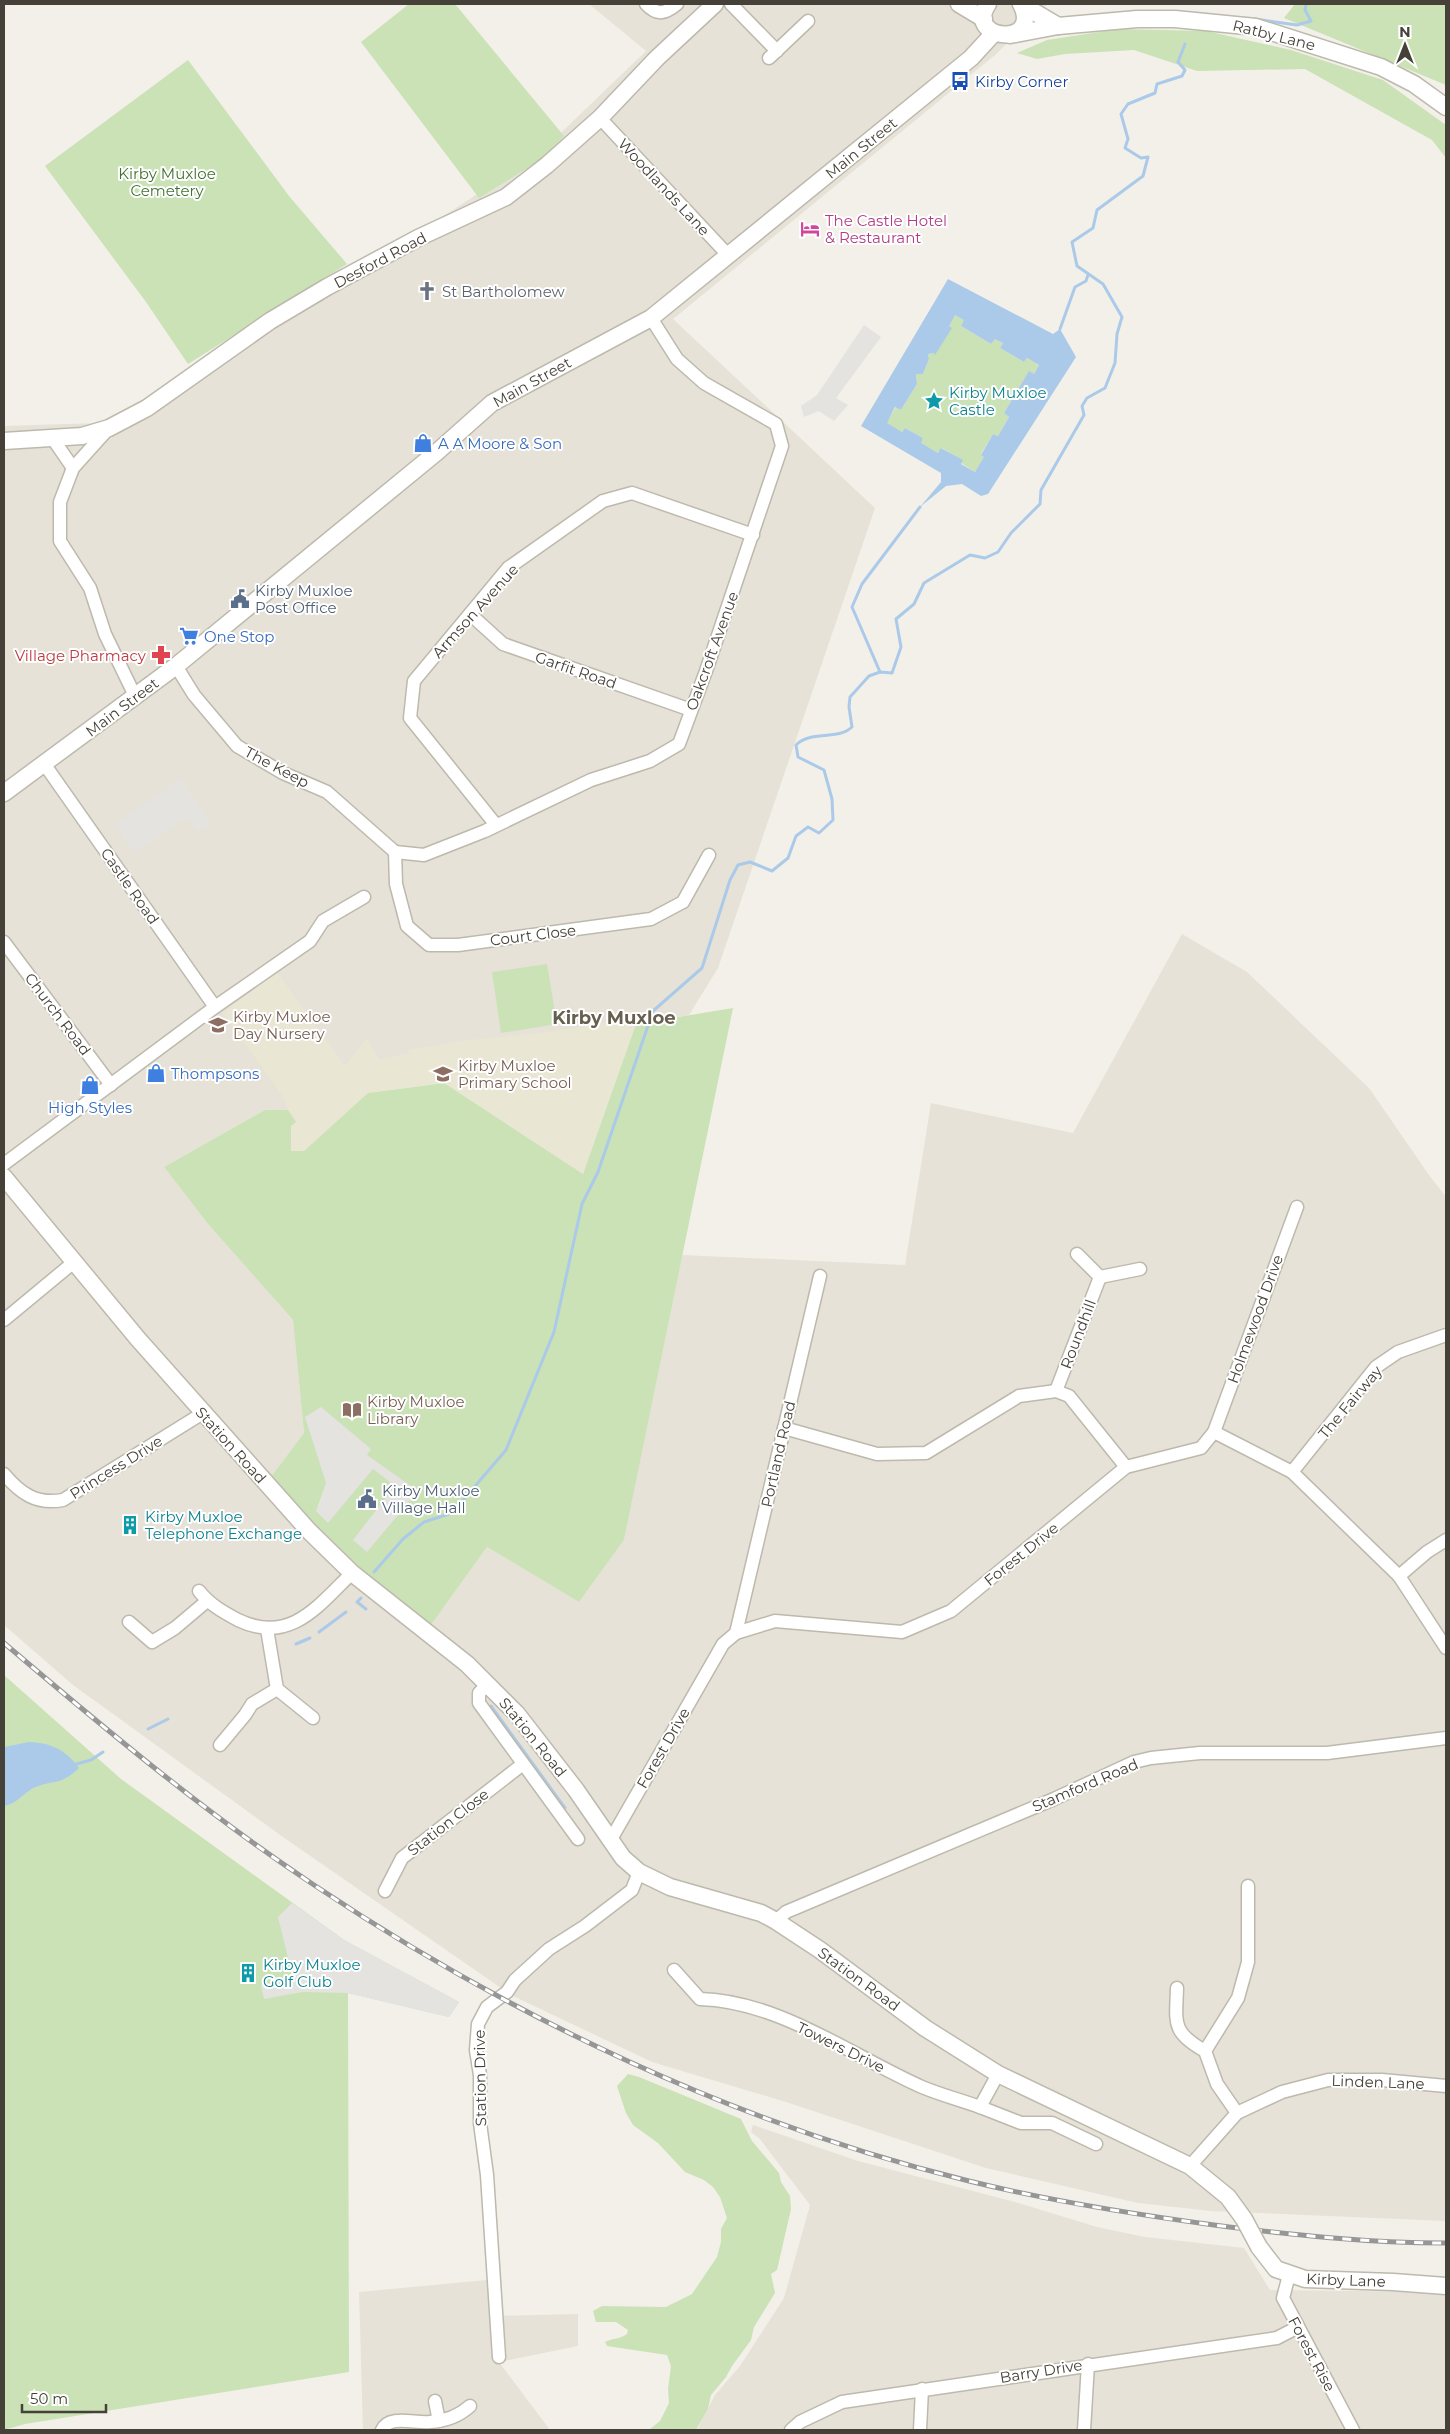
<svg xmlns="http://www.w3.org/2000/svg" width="1450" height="2434" font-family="Montserrat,sans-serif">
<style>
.residential{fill:#e6e2d7}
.education{fill:#eae6d4}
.green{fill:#cae2b6}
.parking{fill:#e4e3e0}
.water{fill:#abcae9;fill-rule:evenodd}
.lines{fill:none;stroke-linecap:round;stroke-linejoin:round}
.stream{stroke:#abcae9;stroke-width:3}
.minor-casing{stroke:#bdb9ac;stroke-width:15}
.tertiary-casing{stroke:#bdb9ac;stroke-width:19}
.minor{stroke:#fff;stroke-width:12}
.tertiary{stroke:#fff;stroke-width:16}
.rail-casing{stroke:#969696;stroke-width:5}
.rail{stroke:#fff;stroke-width:3;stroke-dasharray:9;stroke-linecap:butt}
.tertiary-bridge-casing{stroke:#bdb9ac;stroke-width:19;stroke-linecap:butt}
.tertiary-bridge{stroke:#fff;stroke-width:16}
.labels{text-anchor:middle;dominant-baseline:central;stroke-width:4;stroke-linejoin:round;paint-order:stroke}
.street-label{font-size:15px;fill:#454138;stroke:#fff}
.transit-label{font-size:15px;fill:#164399;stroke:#fff;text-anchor:start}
.park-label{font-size:15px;fill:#437131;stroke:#fff}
.hotel-label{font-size:15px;fill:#b23c85;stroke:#fff;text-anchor:start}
.worship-label{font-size:15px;fill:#5b616d;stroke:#fff;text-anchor:start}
.culture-label{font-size:15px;fill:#0d838f;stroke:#fff;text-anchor:start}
.shop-label{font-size:15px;fill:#366cbe;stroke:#fff;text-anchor:start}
.service-label{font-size:15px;fill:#4e5e75;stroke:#fff;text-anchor:start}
.health-label{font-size:15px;fill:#be3a42;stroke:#fff;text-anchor:end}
.education-label{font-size:15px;fill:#785e54;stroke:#fff;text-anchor:start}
.quarter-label{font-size:18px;font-weight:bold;fill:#676050;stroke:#fff}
</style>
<rect width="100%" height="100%" fill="#f2f0e8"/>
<g class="residential">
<polygon points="589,4 1048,4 995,55 673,319 875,508 718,968 689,1015 636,1024 368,1093 304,1151 265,1110 164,1167 208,1224 293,1320 304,1433 267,1482 431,1625 487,1547 579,1602 624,1540 682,1255 905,1265 931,1103 1073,1133 1182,934 1247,972 1369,1088 1429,1175 1446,1197 1446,2221 1211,2211 1138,2203 986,2168 786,2102 652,2062 511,1995 283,1837 73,1685 4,1625 4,426 131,422 541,152 646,51"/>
<polygon points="753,2125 858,2161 1015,2202 1097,2227 1145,2237 1244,2248 1270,2290 1446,2292 1446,2430 697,2430 715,2395 740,2366 784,2298 810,2205 760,2139 751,2132"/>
<polygon points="487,2280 493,2316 578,2314 578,2346 499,2362 550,2430 363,2430 359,2292"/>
</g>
<polygon class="education" points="277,972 345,1066 367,1038 379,1060 410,1053 408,1050 461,1041 548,1032 628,1019 636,1024 583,1174 443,1083 368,1093 304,1151 291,1151 291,1126 296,1122 288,1110 284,1098 223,1013"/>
<g class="green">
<polygon points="409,4 455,4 564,136 542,159 479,198 361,42"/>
<polygon points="1295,4 1446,4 1446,85 1284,18"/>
<polygon points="1119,29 1206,31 1291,50 1383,80 1446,125 1446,158 1432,140 1305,69 1197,71 1134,50 1065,54 1037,59 1017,53 1047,40"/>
<polygon points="188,60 289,196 347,264 188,364 146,302 45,166"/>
<polygon points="955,314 965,320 961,326 991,344 995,338 1003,343 1000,348 1024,362 1027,358 1039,365 1034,374 1029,372 1004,413 1009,417 998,436 993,434 981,454 985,457 975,472 961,463 962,460 942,448 938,453 920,443 923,438 905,428 902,432 886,423 896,407 901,410 917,384 916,374 923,374 929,359 928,354 934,353 951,328 948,326"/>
<polygon points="547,964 557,1024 501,1033 492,972"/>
<polygon points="733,1008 624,1540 579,1602 487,1547 431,1625 359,1567 267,1482 304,1433 293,1320 208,1224 164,1167 265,1110 288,1110 296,1122 291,1126 291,1151 304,1151 368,1093 444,1083 583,1174 636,1024"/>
<polygon points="4,1675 121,1779 344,1940 459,2002 449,2017 348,1993 349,2372 25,2424 4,2430"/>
<path d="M628 2074 639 2077 741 2119 752 2141 779 2173 781 2182 790 2196 791 2209 777 2270 771 2274 775 2293 754 2327 751 2340 732 2366 726 2377 711 2395 708 2409 696 2430H649L660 2421 669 2403 668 2389 671 2366 667 2355 607 2346 605 2342C613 2338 621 2339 627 2334L628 2330 616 2322H596L593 2311 602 2306 666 2307 692 2294 717 2257 721 2242V2229L727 2218 720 2197 713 2187 704 2180 685 2172 658 2143 633 2125 626 2113 617 2086Z"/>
</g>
<g class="parking">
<polygon points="864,325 881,337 836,398 848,405 834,421 819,411 804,417 801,406 817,395"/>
<polygon points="180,779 211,823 197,832 187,817 135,853 115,824"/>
<polygon points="321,1407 371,1449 367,1455 418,1491 367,1552 353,1540 395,1486 373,1469 328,1523 316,1511 326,1483 305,1417"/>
<polygon points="292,1903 344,1940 459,2002 449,2017 348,1993 302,1992 264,1999 261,1985 293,1978 278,1917"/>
</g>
<g class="water">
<path d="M948 279 1053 334 1060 329 1076 357 988 494 981 496 962 484 946 486 920 507 941 482V473L861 426ZM955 315 964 320 961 326 991 344 995 339 1003 343 1000 348 1024 362 1027 358 1039 365 1034 374 1029 371 1004 413 1009 417 998 436 993 434 981 455 984 457 975 472 961 464 963 460 941 448 938 453 921 443 923 438 905 428 902 432 887 423 895 407 901 410 917 384 916 374H923L929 359 928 354 934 353 935 355 952 328 949 326Z"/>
<path d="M29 1742C52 1743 66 1750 79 1768 59 1787 53 1779 33 1788 23 1794 16 1804 4 1806V1747Z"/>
</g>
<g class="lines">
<g class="stream">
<polyline points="1255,19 1297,25 1311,21 1305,10 1306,4"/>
<polyline points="1060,329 1075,287 1086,281 1088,275"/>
<polyline points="880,672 852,607 862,584 920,507"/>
<path d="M374 1572 403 1539 424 1522 452 1513 506 1450 554 1332 582 1204 598 1172 653 1011 702 968 730 880 738 865 750 862 772 871 788 858 796 836 808 827 819 833 833 820 832 799 824 770 798 757 796 745C811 730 837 741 852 727L849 707 850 697 869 676 880 672 892 673 901 647 896 619 914 604 924 583 970 555 985 558 998 552 1011 533 1040 504 1041 490 1084 415 1082 406 1087 398 1105 388 1115 363 1117 334 1122 317 1103 284 1077 266 1072 242 1093 228 1097 210 1143 176 1148 157 1141 158 1125 148 1128 139 1121 114 1128 104 1155 93 1157 84 1182 76 1185 70 1178 62 1185 44"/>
<polyline points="361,1598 357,1602 366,1609"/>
<polyline points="319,1632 346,1612"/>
<polyline points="296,1644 310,1638"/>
<polyline points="491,1706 565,1808"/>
<polyline points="148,1729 168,1719"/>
<polyline points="73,1765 91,1760 103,1752"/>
</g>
<g class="minor-casing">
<g id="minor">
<path d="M646 4C657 16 665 14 677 4"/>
<polyline points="731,4 777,51"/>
<polyline points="769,58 808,21"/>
<polyline points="600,118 728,255"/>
<polyline points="109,428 73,468 60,502 60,541 90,588 105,634 136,698"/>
<polyline points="53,439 73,468"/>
<polyline points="470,614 503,644 691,710"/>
<polyline points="176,666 194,695 237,746 283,773 327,792 395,852"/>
<polyline points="45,765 215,1007"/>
<polyline points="496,825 410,718 414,681 508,568 603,501 632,493 753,535"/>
<polyline points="395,852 424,855 485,831 591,780 650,761 679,744 706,671 782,446 776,424 704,383 677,359 651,318"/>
<polyline points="395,852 396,884 407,926 429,945 458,945 651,919 683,902 709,855"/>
<polyline points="4,942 111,1085"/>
<polyline points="4,1164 215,1007 310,941 323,921 364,897"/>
<polyline points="1100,1277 1140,1269"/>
<polyline points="4,1320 74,1262"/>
<polyline points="1056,1391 1100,1277 1077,1254"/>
<polyline points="784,1428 877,1454 926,1453 1019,1396 1056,1391 1069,1396 1126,1467"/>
<polyline points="1214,1432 1297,1207"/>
<polyline points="1292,1472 1376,1367 1398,1352 1446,1335"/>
<path d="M4 1474C20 1493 36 1505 63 1500L203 1413"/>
<polyline points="1399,1576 1427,1552 1446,1540"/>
<path d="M199 1591C209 1604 223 1612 238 1620 290 1645 318 1606 352 1573"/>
<polyline points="129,1622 152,1642 175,1628 207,1601"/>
<polyline points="736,1633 820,1276"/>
<polyline points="488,1684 479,1693 479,1703 578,1839"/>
<polyline points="277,1689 313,1718"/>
<polyline points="220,1745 245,1715 252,1704 277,1689 267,1629"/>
<polyline points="610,1841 723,1644 736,1633 775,1621 902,1632 951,1611 1126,1467 1201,1448 1214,1432 1292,1472 1399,1576 1446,1648"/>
<polyline points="385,1891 402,1858 523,1764"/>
<polyline points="776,1921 786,1912 1054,1799 1134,1762 1151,1758 1200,1753 1327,1753 1446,1738"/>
<path d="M674 1970 700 1999C779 2001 852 2056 922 2087 941 2095 961 2100 980 2107L998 2074"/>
<path d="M1177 1988C1176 2023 1171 2032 1205 2051L1217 2084 1237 2113"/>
<polyline points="1205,2051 1238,1998 1248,1962 1248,1886"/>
<polyline points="980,2107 1021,2123 1052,2123 1096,2144"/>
<polyline points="1190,2166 1237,2113 1282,2092 1328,2080 1382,2080 1446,2086"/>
<polyline points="1289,2275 1283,2298 1353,2430"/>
<polyline points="499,2357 487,2175 480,2123 480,2075 476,2050 478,2024 487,2007 507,1992 515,1980 549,1949 585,1926 632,1890 639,1872"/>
<polyline points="435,2401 439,2421"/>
<path d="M382 2430C389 2414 416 2424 430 2422 445 2421 458 2417 470 2406"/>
<polyline points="791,2430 800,2422 842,2402 1277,2338 1298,2327"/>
<polyline points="920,2430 922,2389"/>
<polyline points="1084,2430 1088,2364"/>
</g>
</g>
<g class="tertiary-casing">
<g id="tertiary">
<polyline points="959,4 984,19"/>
<path d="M988 4C963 41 1043 48 1021 4"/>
<polyline points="1021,4 1058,26"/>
<polyline points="1010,35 1058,26 1137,19 1175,19 1256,27 1381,67 1414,84 1446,107"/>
<polyline points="4,441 82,436 109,428 147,408 270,321 327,287 418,238 506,197 547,165 600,118 657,58 715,4"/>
<polyline points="4,793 176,666 437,452 492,403 651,318 971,58 994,33"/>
<polyline points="4,1177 138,1339 309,1531 352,1573 467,1664 517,1714 576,1790 623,1858 639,1872 670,1887 761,1913 776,1921 820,1950 925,2028 998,2074 1190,2166 1228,2197 1244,2219"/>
<polyline points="1259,2247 1276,2269 1305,2279 1393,2282 1446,2286"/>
</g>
</g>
<use href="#minor" class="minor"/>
<use href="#tertiary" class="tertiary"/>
<g class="rail-casing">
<path id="rail" d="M4 1643C104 1728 204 1812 314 1885 513 2018 736 2124 969 2181 1050 2201 1132 2214 1214 2225 1292 2235 1368 2243 1446 2243"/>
</g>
<use href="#rail" class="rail"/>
<g class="tertiary-bridge-casing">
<polyline id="tertiary-bridge" points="1244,2219 1259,2247"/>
</g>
<use href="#tertiary-bridge" class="tertiary-bridge"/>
</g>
<defs>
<g id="bus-bare" transform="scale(1.5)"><path d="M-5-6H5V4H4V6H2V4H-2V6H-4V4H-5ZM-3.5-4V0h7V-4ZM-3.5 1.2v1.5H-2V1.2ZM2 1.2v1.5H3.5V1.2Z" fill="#1a4fb4" stroke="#fff" stroke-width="2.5" paint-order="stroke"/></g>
<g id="hotel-bare" transform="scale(1.5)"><path d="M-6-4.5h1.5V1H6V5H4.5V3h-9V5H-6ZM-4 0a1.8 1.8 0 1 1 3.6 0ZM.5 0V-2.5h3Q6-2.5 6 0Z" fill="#d1479c" stroke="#fff" stroke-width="2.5" paint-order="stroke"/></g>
<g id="church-bare" transform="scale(1.5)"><path d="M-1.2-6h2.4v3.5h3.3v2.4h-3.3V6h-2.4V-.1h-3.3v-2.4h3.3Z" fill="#6b7280" stroke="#fff" stroke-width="2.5" paint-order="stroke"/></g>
<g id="sight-bare" transform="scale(1.5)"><path d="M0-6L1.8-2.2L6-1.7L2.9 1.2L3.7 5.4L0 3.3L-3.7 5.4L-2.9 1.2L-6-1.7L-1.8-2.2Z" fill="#0f9aa8" stroke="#fff" stroke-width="2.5" paint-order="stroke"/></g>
<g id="shop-bare" transform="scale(1.5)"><path d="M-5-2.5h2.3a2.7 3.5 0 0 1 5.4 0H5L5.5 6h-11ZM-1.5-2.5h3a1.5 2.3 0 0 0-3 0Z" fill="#3f7fe0" stroke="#fff" stroke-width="2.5" paint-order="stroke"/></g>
<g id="civic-bare" transform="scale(1.5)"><path d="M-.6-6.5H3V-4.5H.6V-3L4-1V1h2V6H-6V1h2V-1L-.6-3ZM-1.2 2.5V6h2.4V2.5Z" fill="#5c6f8a" stroke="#fff" stroke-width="2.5" paint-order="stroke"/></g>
<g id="supermarket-bare" transform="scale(1.5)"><path d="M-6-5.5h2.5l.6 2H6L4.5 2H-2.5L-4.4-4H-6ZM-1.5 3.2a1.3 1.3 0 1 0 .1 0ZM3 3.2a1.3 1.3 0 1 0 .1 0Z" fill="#3f7fe0" stroke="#fff" stroke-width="2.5" paint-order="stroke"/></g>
<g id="pharmacy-bare" transform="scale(1.5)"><path d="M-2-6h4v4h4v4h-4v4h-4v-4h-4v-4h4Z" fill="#e0444e" stroke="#fff" stroke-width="2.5" paint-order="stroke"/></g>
<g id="school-bare" transform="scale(1.5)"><path d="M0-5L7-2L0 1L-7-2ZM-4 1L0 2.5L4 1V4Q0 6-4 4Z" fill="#8d6e63" stroke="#fff" stroke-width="2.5" paint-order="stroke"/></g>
<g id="library-bare" transform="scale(1.5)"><path d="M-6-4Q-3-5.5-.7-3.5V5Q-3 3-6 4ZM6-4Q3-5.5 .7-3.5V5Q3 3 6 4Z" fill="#8d6e63" stroke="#fff" stroke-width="2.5" paint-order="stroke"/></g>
<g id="building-bare" transform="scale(1.5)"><path d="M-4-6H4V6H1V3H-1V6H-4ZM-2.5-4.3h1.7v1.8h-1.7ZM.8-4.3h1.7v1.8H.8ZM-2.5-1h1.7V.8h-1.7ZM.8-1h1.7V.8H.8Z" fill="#0f9aa8" stroke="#fff" stroke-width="2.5" paint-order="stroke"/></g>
</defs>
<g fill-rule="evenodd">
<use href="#bus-bare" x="960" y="81"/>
<use href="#hotel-bare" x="810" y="229"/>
<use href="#church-bare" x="427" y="291"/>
<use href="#sight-bare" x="934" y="401"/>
<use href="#shop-bare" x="423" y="443"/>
<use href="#civic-bare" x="240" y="599"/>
<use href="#supermarket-bare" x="189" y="636"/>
<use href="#pharmacy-bare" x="161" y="655"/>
<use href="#school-bare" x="218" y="1025"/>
<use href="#shop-bare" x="156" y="1073"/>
<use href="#school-bare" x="443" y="1074"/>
<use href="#shop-bare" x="90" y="1085"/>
<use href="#library-bare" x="352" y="1410"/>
<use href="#civic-bare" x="367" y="1499"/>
<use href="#building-bare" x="130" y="1525"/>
<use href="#building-bare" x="248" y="1973"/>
</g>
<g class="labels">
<g class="street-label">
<text transform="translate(1274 35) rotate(14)">Ratby Lane</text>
<text transform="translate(861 148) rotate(-39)">Main Street</text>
<text transform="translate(664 187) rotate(47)">Woodlands Lane</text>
<text transform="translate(380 260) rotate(-28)">Desford Road</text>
<text transform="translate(532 382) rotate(-29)">Main Street</text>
<text transform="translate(475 611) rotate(-48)">Armson Avenue</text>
<text transform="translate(712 651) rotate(-70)">Oakcroft Avenue</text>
<text transform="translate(576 670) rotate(19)">Garfit Road</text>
<text transform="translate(122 707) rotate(-37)">Main Street</text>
<text transform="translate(277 767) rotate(28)">The Keep</text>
<text transform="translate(130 886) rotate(55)">Castle Road</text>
<text transform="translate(533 935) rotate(-7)">Court Close</text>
<text transform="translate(58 1014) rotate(53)">Church Road</text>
<text transform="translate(1255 1319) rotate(-70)">Holmewood Drive</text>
<text transform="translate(1078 1334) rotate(-69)">Roundhill</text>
<text transform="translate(1350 1402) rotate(-50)">The Fairway</text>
<text transform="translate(231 1445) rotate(48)">Station Road</text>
<text transform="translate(778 1454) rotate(-77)">Portland Road</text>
<text transform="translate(116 1467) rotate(-32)">Princess Drive</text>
<text transform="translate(1021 1554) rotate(-39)">Forest Drive</text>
<text transform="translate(533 1737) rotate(51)">Station Road</text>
<text transform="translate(663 1748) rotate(-60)">Forest Drive</text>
<text transform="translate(1085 1785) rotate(-23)">Stamford Road</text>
<text transform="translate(448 1822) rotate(-38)">Station Close</text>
<text transform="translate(859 1979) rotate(36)">Station Road</text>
<text transform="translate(841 2047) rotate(26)">Towers Drive</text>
<text transform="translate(480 2078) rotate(-91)">Station Drive</text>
<text transform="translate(1378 2082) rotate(2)">Linden Lane</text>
<text transform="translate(1346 2280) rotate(2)">Kirby Lane</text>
<text transform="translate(1312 2354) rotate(62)">Forest Rise</text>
<text transform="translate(1041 2371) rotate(-9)">Barry Drive</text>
</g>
<g class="transit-label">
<text x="975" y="81">Kirby Corner</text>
</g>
<g class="park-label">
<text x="167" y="173">Kirby Muxloe<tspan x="167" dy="17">Cemetery</tspan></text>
</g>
<g class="hotel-label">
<text x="825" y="220">The Castle Hotel<tspan x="825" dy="17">&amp; Restaurant</tspan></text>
</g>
<g class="worship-label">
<text x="442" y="291">St Bartholomew</text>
</g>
<g class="culture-label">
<text x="949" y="392">Kirby Muxloe<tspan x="949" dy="17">Castle</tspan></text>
<text x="145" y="1516">Kirby Muxloe<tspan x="145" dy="17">Telephone Exchange</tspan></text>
<text x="263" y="1964">Kirby Muxloe<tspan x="263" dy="17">Golf Club</tspan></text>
</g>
<g class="shop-label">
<text x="438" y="443">A A Moore &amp; Son</text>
<text x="204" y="636">One Stop</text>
<text x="171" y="1073">Thompsons</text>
<text x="90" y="1107" text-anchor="middle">High Styles</text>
</g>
<g class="service-label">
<text x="255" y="590">Kirby Muxloe<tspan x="255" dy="17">Post Office</tspan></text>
<text x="382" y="1490">Kirby Muxloe<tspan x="382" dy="17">Village Hall</tspan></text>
</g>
<g class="health-label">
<text x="146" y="655">Village Pharmacy</text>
</g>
<g class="education-label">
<text x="233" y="1016">Kirby Muxloe<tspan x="233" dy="17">Day Nursery</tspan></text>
<text x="458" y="1065">Kirby Muxloe<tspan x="458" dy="17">Primary School</tspan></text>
<text x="367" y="1401">Kirby Muxloe<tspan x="367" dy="17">Library</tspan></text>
</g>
<g class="quarter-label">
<text x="614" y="1018">Kirby Muxloe</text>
</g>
</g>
<rect width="1450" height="2434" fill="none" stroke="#454138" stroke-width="10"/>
<g transform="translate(1405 45)" stroke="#ffffff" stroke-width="4" paint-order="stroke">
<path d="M0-4L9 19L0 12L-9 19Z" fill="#454138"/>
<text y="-8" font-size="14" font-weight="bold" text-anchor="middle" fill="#454138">N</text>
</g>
<path d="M22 2404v8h84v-8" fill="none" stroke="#454138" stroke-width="2.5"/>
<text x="30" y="2404" font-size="15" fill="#454138" stroke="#ffffff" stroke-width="4" paint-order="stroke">50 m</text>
</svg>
